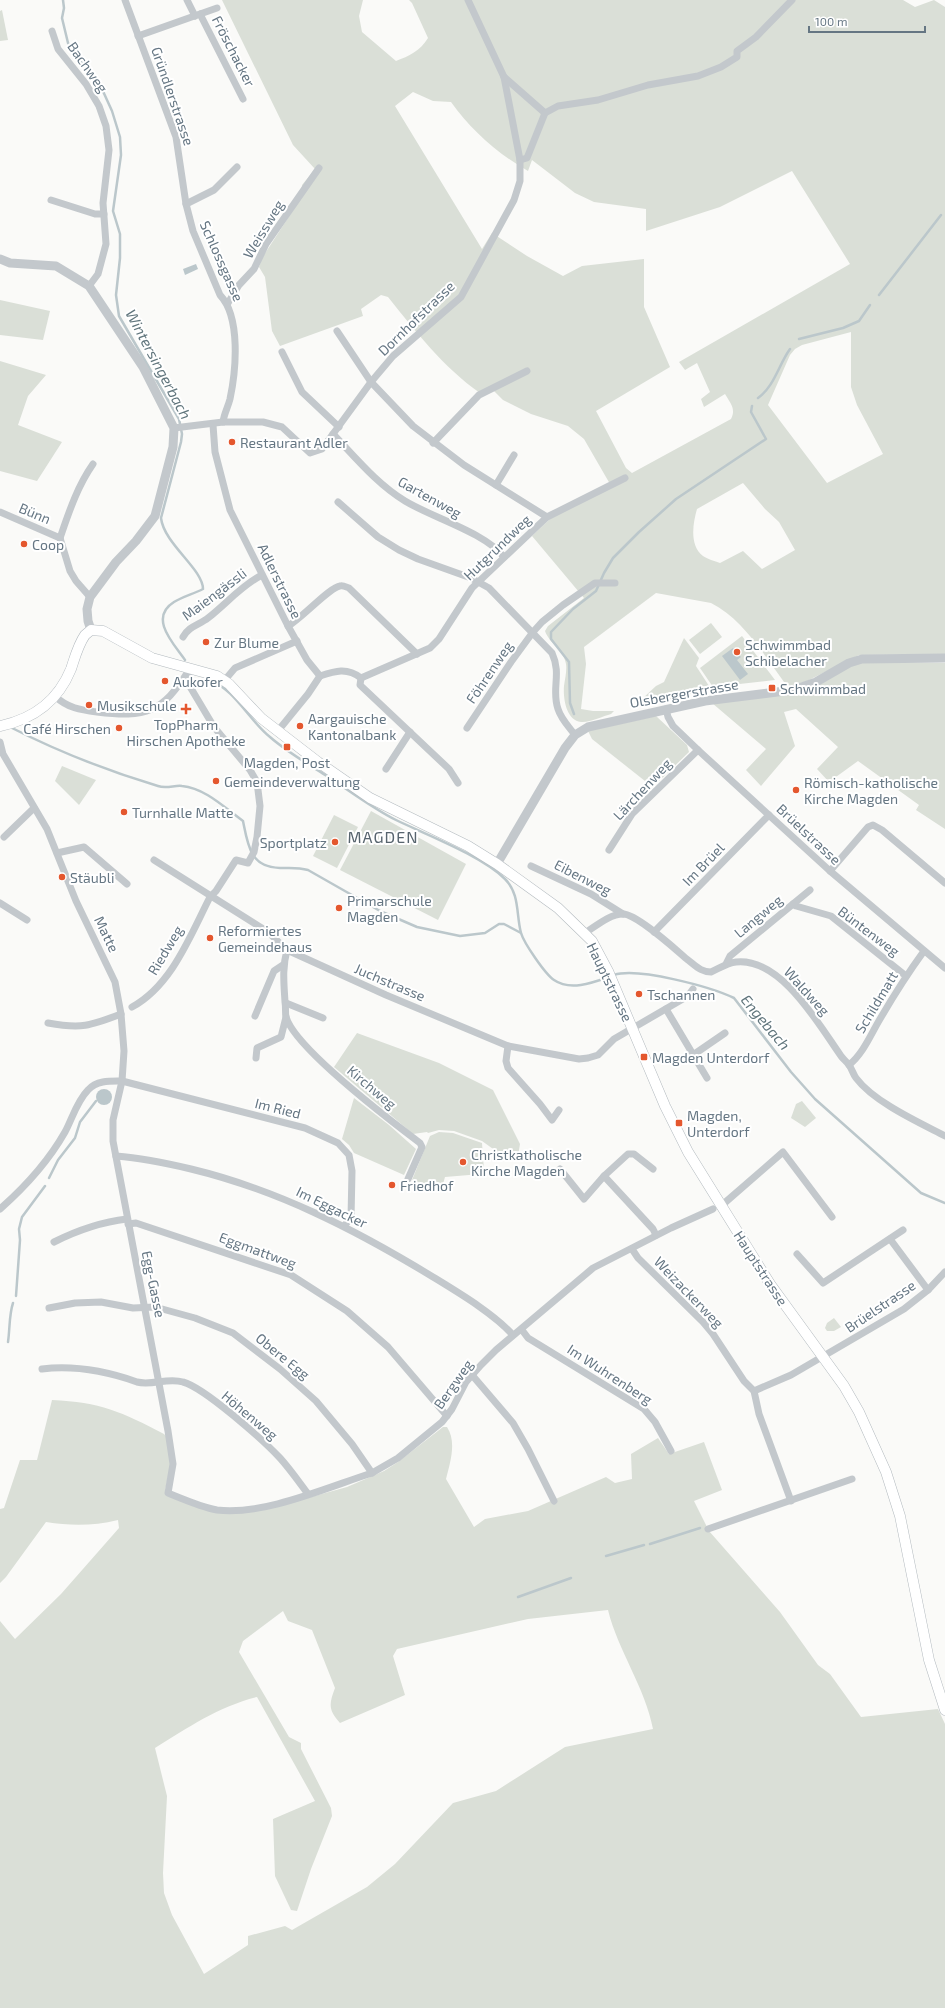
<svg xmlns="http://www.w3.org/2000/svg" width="945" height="2008" font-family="'Exo 2',sans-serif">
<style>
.green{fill:#dadfd7;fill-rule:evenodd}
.water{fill:#bbc7cb}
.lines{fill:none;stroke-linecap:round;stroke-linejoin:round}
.stream{stroke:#bbc7cb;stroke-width:2.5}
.secondary-casing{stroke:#b3babf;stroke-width:11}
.minor{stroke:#c3c8cc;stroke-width:7}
.tertiary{stroke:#c3c8cc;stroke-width:9}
.secondary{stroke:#fff;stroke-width:10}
.poi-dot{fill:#e4572e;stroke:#fff;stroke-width:1.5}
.labels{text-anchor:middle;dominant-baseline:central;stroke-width:4;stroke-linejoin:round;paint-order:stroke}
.street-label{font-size:14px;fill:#657683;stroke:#fff}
.poi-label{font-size:14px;fill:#657683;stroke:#fff;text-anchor:start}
.water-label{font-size:15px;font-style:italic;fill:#60757c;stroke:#fff}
.quarter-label{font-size:16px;letter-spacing:1px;fill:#57646e;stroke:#fff}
</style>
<rect width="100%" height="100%" fill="#fafaf8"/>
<g class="green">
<path d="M222 0H363L359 16 362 32 396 61C409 56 420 51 428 38L412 3 409 0H903L915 7 934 0 945 7V654L859 655 807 681 790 686 784 682C764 655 743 619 711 603L656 593 584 647 586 664 581 709 593 711H614L611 714C603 716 589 723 581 722 566 720 563 698 564 686 565 679 567 671 566 664 564 650 549 643 545 631L548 626 584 598 532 536 551 518 610 484 584 439 568 426 531 414 503 400 490 387 480 393C443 367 417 333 388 297L381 295 361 309 363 316 280 346 272 331 265 277 259 267 262 258 301 198 302 185 315 169 293 145ZM413 92 433 101 451 102C471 130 498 154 528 171L532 160 575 193 594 202 646 209V231L720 207 792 171 850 264 679 362 685 370 697 363 710 392 701 399 704 407 725 394C731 404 736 409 731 419L632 473 626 468 596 411 670 367 644 307V259L582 266 563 276 527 256 492 233 482 249 395 106ZM851 332V387L857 405 883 454 827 483 768 405 790 355 795 349 802 345ZM743 483 765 509 779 522 795 550 762 569 743 551 720 563C715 561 707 559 703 556 689 545 693 523 697 509Z"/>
<polygon points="2,10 8,40 0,41 0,11"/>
<polygon points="0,300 50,311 43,340 0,335"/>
<polygon points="0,361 46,375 28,396 18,425 62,442 37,481 0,471"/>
<polygon points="711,623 722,637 700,654 689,640"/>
<polygon points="742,636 775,680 713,687 700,668"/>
<polygon points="684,638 699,658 696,666 711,689 646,705 642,699 656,686 664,682"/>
<polygon points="867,662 945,663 945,829 916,810 919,805 858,761 829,782 817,769 838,747 796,709 784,712 795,746 761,786 746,770 766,749 712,703 804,691 855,664"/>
<polygon points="656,716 687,745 689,752 657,783 645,781 592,739 588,731"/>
<polygon points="62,766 96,780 79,805 55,781"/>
<polygon points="371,811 466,864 438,920 340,870"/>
<polygon points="334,815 358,827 337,868 313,856"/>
<polygon points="357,1033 439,1063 493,1090 520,1144 518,1156 514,1160 507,1159 482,1141 454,1131 439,1130 428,1133 427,1132 413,1134 334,1067"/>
<polygon points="354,1098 389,1125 416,1149 404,1175 354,1153 349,1145 342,1139"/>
<polygon points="802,1101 816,1118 805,1127 791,1118 796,1104"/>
<polygon points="439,1132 453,1133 482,1143 484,1170 481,1174 445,1177 441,1191 412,1180 430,1136"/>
<polygon points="834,1318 841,1327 834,1331 827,1331 825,1328 827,1323"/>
<path d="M52 1400C100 1402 122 1412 164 1434L167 1437 171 1462 165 1491 173 1498 218 1512 311 1497 347 1487 384 1471 398 1462 443 1427H447C457 1442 450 1463 446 1479L474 1527 485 1519 528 1511 606 1477 615 1483 632 1479 631 1454 658 1438 669 1454 704 1442 722 1490 694 1501 709 1531 780 1612 818 1665 830 1674 861 1717 938 1709 945 1724V2008H0V1621L15 1639 61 1594 119 1528 118 1520C93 1526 71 1526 46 1522L6 1577 0 1583V1509L4 1508 20 1460H37ZM608 1610C618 1651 645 1687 653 1729L565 1747 496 1791 453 1803 395 1864 367 1887 292 1930 285 1926 248 1936V1945L204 1974 172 1915 164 1893 163 1873 167 1796 155 1748C187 1728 220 1706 257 1697L315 1801 273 1819 275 1876 291 1910 297 1911 311 1869 332 1816 331 1808 301 1749V1743L289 1737 239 1652 243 1641 283 1611 288 1621 312 1630 335 1688C329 1704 328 1710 340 1723L405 1695 393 1656 397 1649 528 1619Z"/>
</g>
<g class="water">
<polygon points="196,264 198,269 185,275 183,269"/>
<polygon points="733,648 735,650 738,648 741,653 739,655 741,657 737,660 748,674 740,680 722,656"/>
<circle cx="104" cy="1097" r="8"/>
</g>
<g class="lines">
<g class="stream">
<path d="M63 0 64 8 62 18 68 43 102 89 112 111 120 137 121 155 113 211 120 234V258L116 295 119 316 179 419 182 434 181 442 161 518C164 544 203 569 203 589 193 594 182 597 174 602 148 618 174 644 185 660"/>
<polyline points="879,295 941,215"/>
<polyline points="799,339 843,328 859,321 870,305"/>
<path d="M758 398C774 387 779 364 790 349"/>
<path d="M209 679C236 691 248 719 270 737 287 752 308 764 327 776 350 791 372 808 396 820 427 835 482 856 505 879 520 894 516 914 521 933 524 943 545 974 554 980 570 991 592 983 609 977"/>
<polyline points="574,714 570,703 569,662 551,639 551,632 573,609 596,591 604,573 613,558 639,532 676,499 766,439 751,412 752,406"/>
<path d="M10 727C57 751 108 771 158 786 166 789 175 785 182 786 205 788 225 808 243 821 248 846 250 867 280 868 290 868 298 867 308 870L380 911 417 927 460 936 485 933 499 924H504L521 933"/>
<path d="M614 975C638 967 711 987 734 998L791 1072 815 1099 921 1193 945 1203"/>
<polyline points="49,1178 58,1160 75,1138 80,1122 96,1101"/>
<polyline points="16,1296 20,1240 19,1229 22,1217 45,1186"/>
<path d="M8 1342C10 1328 9 1315 13 1303"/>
<polyline points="650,1544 700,1528"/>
<polyline points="606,1556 644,1545"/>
<polyline points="518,1597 571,1578"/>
</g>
<g class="secondary-casing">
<path id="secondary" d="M0 726C34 719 58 701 71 669 75 657 78 645 85 635L91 630 103 631 152 658 217 676 229 684 261 718 318 762 370 798 468 846 497 864 558 908 592 941 608 971 665 1106 688 1152 770 1284 844 1386 859 1412 886 1472 900 1516 929 1660 945 1710"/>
</g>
<g class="minor">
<path d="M125 0 176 137 186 204 193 231 220 295C241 317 236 371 230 399 228 407 224 414 223 422"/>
<polyline points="187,0 195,16"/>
<polyline points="200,14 243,99"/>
<polyline points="52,31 58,49 86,84 99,106 106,126 109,150 103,203 106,244 98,274 89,286"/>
<polyline points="138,36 217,8"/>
<polyline points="504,77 545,113"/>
<polyline points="520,160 527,158 545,113 558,106 598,100 648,85 698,76 721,67 737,57 737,51 756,37 792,0"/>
<polyline points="51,200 95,214 104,214"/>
<polyline points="186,204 214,190 237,167"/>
<polyline points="228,303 239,285 254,269 266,244 319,168"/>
<polyline points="337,331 371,382 413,426 464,465 547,517"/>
<polyline points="282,352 302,392 339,427"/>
<polyline points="213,425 215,452 230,510 288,626 307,660 320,676"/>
<polyline points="174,428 223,422 263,422 282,427 310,453 322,449 371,382 393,356 461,297 514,200 520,181 520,160 504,77 468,0"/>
<path d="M333 434C356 458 377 484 405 501 433 518 484 532 504 557"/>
<polyline points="433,443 479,395 527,371"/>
<polyline points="496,485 514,455"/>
<path d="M338 502 378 537 399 550 418 559 471 578 489 588 552 653C562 675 551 689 558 709 561 719 569 727 575 735"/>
<polyline points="0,512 60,538"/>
<path d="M60 538C69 512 77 487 93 464"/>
<polyline points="60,538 70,571 76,581 90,597"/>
<path d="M288 626C301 619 330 587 340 586 343 585 346 587 349 588L417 654"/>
<path d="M183 637C189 626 199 625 208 618 226 604 242 585 262 575"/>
<path d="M320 676C335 671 347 667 361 678L430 648 439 639 472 588 547 517 625 478"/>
<polyline points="361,678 360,685 449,769 458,783"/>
<polyline points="224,681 235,668 297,641"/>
<path d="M55 696C67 708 81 710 97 712 146 718 162 713 189 670"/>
<polyline points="666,709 668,717 673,726 698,750 830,871 945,968"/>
<polyline points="467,728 511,662 533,632 542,622 563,605 595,583 615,583"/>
<polyline points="277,732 308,694 320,676"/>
<path d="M0 742 3 754 47 829 76 901 115 982 121 1014 124 1051 122 1081 113 1120V1141L168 1431 173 1464 168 1493C183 1499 201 1507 217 1510 263 1516 328 1487 372 1473L398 1458 442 1422 452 1409 466 1382 481 1365 496 1350 593 1268 671 1228 713 1209"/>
<polyline points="386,769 410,732"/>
<polyline points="257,782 269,783"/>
<polyline points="4,837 34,808"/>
<polyline points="609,850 632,814 698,750"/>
<polyline points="57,853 84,847 127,884"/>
<polyline points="154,860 268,932 287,950 386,995 508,1046 579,1059 588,1058 598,1055 614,1039 688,996 693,989"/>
<polyline points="531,866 591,894 623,914"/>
<polyline points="830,871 868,827 873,825 882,830 945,883"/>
<polyline points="0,903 27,920"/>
<polyline points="793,904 796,906 831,916 906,976"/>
<polyline points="654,932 769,815"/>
<path d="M585 933C596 926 610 914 623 914 637 914 676 950 688 960 696 966 701 972 711 972 720 968 727 963 736 962 781 957 819 1025 841 1056 843 1059 846 1061 849 1065 852 1069 853 1074 856 1078 874 1102 918 1122 945 1136"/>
<path d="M287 950C282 968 284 984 285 1002 286 1007 285 1013 286 1017 295 1048 391 1121 420 1143L422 1147 408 1179"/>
<polyline points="726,964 730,956 810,890"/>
<polyline points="286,1003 323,1018"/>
<path d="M132 1007C172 985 190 936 210 897L216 891 236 860 248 863 254 852 257 837 260 806 257 782 250 770 214 727 189 685 190 668"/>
<polyline points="666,1009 707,1078"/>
<polyline points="255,1016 274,971 283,965"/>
<path d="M48 1023C81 1029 90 1026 121 1014"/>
<polyline points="508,1046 506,1061 508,1068 540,1104 552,1120 559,1110"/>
<polyline points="693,1055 725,1033"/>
<polyline points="256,1058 257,1048 281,1037 286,1017"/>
<path d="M849 1065C863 1054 871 1034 880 1019 894 995 908 973 924 951"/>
<path d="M116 1156C141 1158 166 1163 191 1169 278 1190 356 1230 433 1277 459 1293 493 1313 513 1335"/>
<polyline points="560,1169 584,1199 604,1176 628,1154 634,1154 653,1169"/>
<polyline points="604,1176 653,1229 656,1235"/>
<polyline points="721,1206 783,1152 832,1217"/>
<path d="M0 1209C25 1187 48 1162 65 1132 72 1119 77 1101 88 1090 97 1080 111 1081 122 1081L305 1128 338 1143 349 1155 352 1171 351 1218 344 1226"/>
<polyline points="128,1224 136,1223 291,1275 347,1311 388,1347 447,1416"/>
<polyline points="890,1239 928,1290"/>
<path d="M54 1242C78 1230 101 1222 127 1219"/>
<polyline points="632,1249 638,1258 703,1322 713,1334 744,1381 754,1391 759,1414 791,1501"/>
<polyline points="797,1254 823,1283 903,1230"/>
<polyline points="49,1308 75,1303 101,1302 133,1308 155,1307 195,1318 233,1333 280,1369 316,1401 352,1444 372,1473"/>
<polyline points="522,1330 528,1338 644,1409 655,1422 671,1451"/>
<path d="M42 1369C76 1365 106 1371 137 1382 152 1386 168 1377 183 1382 205 1388 263 1440 280 1458 290 1469 299 1482 308 1494"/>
<polyline points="472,1375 513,1423 528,1449 554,1501"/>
<polyline points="754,1391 791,1375 904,1309 928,1290 945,1272"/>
<polyline points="708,1529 852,1479"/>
</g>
<g class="tertiary">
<polyline points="0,259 10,263 56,266 89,286 143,367 174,428 173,447 155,516 136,541 116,562 90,597 87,609 88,621 91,630"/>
<polyline points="497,864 565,748 575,735 588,727 705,701 793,690 816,682 849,663 862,659 945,658"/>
</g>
<use href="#secondary" class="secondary"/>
</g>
<g class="poi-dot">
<circle cx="232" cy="442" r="4"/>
<circle cx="24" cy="544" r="4"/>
<circle cx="206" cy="642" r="4"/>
<circle cx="737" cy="652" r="4"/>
<circle cx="165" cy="681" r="4"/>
<rect x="768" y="684" width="8" height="8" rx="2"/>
<circle cx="89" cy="705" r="4"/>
<path d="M184 703h4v4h4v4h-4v4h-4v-4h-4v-4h4z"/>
<circle cx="300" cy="726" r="4"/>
<circle cx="119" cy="728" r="4"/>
<rect x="283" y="743" width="8" height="8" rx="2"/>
<circle cx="216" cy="781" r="4"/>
<circle cx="796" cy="790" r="4"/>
<circle cx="124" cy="812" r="4"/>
<circle cx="335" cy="842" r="4"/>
<circle cx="62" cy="877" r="4"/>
<circle cx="339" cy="908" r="4"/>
<circle cx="210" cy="938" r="4"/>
<circle cx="639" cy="994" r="4"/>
<rect x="640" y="1053" width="8" height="8" rx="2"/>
<rect x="675" y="1119" width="8" height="8" rx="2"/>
<circle cx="463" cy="1162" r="4"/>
<circle cx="392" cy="1185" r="4"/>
</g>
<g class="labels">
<g class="street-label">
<text transform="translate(234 51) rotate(63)">Fröschacker</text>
<text transform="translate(88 67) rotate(55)">Bachweg</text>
<text transform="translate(173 96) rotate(71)">Gründlerstrasse</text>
<text transform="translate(263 229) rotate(-59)">Weissweg</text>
<text transform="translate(222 261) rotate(66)">Schlossgasse</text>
<text transform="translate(416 318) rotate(-44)">Dornhofstrasse</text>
<text transform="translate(430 497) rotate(29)">Gartenweg</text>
<text transform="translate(35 513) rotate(23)">Bünn</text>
<text transform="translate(497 547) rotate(-44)">Hutgrundweg</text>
<text transform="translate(280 581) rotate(64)">Adlerstrasse</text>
<text transform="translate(214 594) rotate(-37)">Maiengässli</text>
<text transform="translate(489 672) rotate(-56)">Föhrenweg</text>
<text transform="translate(684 693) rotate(-10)">Olsbergerstrasse</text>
<text transform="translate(642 789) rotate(-47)">Lärchenweg</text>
<text transform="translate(809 834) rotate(43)">Brüelstrasse</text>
<text transform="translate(703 864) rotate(-46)">Im Brüel</text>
<text transform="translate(583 877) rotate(27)">Eibenweg</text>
<text transform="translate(758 916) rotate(-40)">Langweg</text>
<text transform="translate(869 931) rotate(37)">Büntenweg</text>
<text transform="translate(107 934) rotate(64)">Matte</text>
<text transform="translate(165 950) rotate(-59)">Riedweg</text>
<text transform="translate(390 982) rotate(23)">Juchstrasse</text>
<text transform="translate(610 982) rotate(64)">Hauptstrasse</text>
<text transform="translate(807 991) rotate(48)">Waldweg</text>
<text transform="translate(876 1002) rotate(-59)">Schildmatt</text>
<text transform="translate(372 1087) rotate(40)">Kirchweg</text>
<text transform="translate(278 1108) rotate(14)">Im Ried</text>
<text transform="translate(332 1207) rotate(26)">Im Eggacker</text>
<text transform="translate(258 1250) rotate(20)">Eggmattweg</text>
<text transform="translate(761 1268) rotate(57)">Hauptstrasse</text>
<text transform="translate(154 1284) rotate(78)">Egg-Gasse</text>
<text transform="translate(689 1292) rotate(46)">Weizackerweg</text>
<text transform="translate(880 1306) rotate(-34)">Brüelstrasse</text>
<text transform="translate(283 1356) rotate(39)">Obere Egg</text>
<text transform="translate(610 1374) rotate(33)">Im Wuhrenberg</text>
<text transform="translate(453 1384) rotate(-55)">Bergweg</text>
<text transform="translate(250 1415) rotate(40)">Höhenweg</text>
</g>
<g class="poi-label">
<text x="240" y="442">Restaurant Adler</text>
<text x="32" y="544">Coop</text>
<text x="214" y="642">Zur Blume</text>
<text x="745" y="644">Schwimmbad<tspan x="745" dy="16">Schibelacher</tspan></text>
<text x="173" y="681">Aukofer</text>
<text x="780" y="688">Schwimmbad</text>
<text x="97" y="705">Musikschule</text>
<text x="308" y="718">Aargauische<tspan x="308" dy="16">Kantonalbank</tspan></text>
<text x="186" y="724" text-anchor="middle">TopPharm<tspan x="186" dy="16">Hirschen Apotheke</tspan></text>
<text x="111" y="728" text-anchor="end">Café Hirschen</text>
<text x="287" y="762" text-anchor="middle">Magden, Post</text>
<text x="224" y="781">Gemeindeverwaltung</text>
<text x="804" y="782">Römisch-katholische<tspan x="804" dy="16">Kirche Magden</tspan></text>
<text x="132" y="812">Turnhalle Matte</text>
<text x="327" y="842" text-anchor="end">Sportplatz</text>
<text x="70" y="877">Stäubli</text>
<text x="347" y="900">Primarschule<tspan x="347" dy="16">Magden</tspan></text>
<text x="218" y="930">Reformiertes<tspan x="218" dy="16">Gemeindehaus</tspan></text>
<text x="647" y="994">Tschannen</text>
<text x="652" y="1057">Magden Unterdorf</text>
<text x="687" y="1115">Magden,<tspan x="687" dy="16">Unterdorf</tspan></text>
<text x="471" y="1154">Christkatholische<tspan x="471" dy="16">Kirche Magden</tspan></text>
<text x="400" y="1185">Friedhof</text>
</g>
<g class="water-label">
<text transform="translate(159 364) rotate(62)">Wintersingerbach</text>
<text transform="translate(766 1022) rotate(50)">Engebach</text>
</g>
<g class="quarter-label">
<text x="383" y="836">MAGDEN</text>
</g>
</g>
<path d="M809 26v6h116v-6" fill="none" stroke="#657683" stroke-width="2"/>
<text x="815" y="26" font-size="12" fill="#657683" stroke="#ffffff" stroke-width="3" paint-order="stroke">100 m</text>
</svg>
